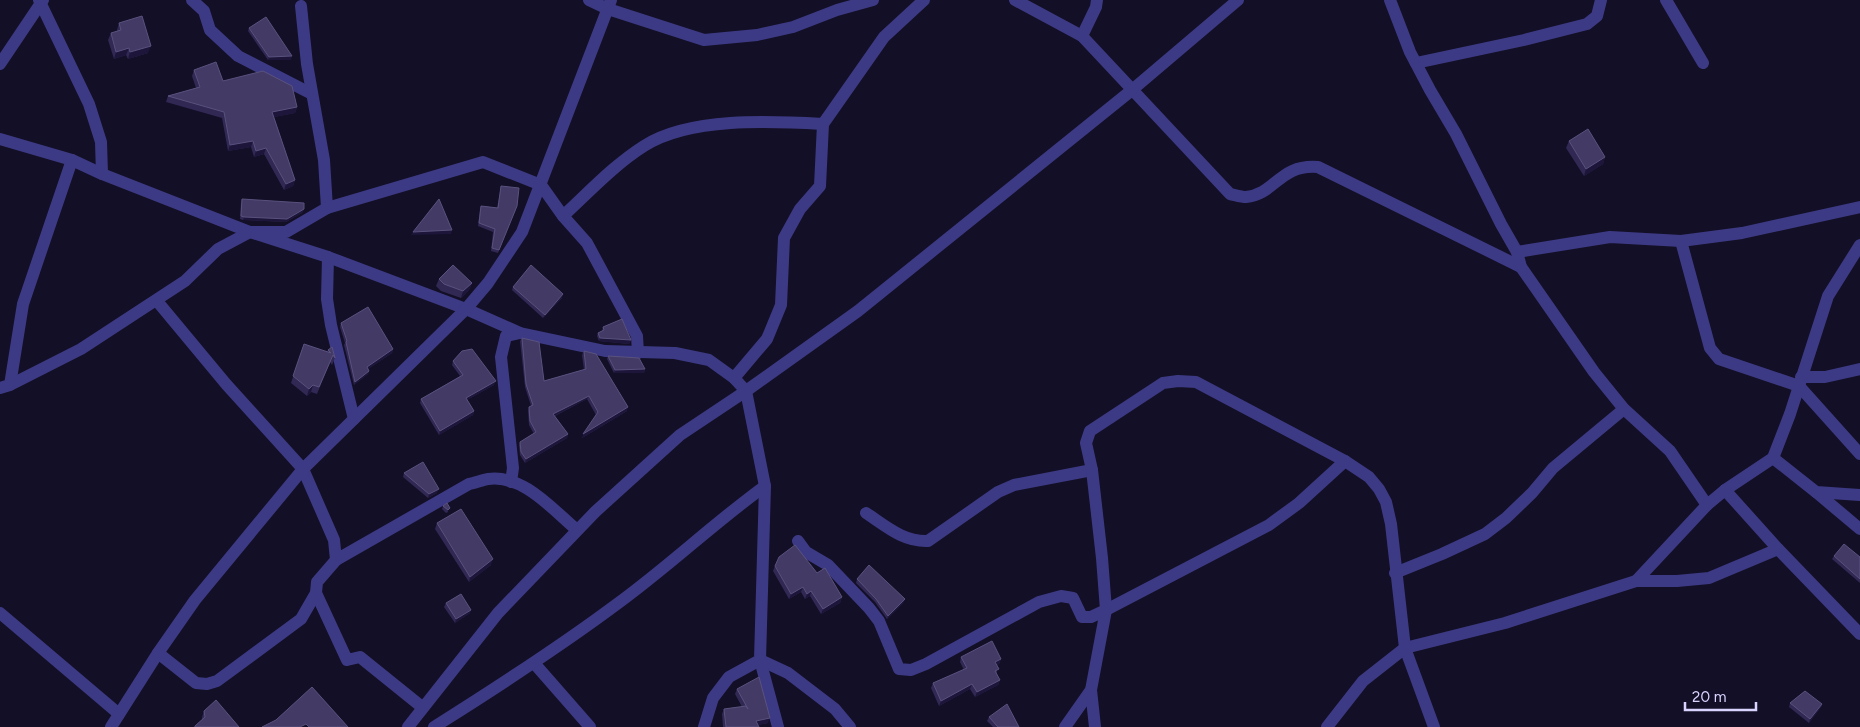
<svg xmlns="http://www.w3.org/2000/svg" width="1860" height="727" font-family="Figtree,sans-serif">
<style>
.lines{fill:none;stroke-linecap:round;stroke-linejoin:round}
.street{stroke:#3d3a85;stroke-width:12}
.wall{fill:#312854}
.shaded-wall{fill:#1d163a}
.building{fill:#433a66;stroke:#5a527e}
</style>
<rect width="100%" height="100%" fill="#130f26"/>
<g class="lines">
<g class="street">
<polyline points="39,0 89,104 101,142 102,174"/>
<polyline points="192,0 204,11 210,30 238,56 312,94"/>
<polyline points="589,0 608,9 704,40 757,35 793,27 837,10 873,0"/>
<path d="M1015 0 1082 36 1230 194C1235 195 1241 197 1246 197 1276 194 1279 164 1318 167L1521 267"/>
<polyline points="1390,0 1410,52 1430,90 1456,134 1501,224 1517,252 1521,267 1594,372 1624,409 1670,451 1707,505"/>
<polyline points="1666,0 1703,63"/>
<polyline points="301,6 307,64 324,160 327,208"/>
<polyline points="1082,36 1096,7 1097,0"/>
<polyline points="1416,63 1524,40 1587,24 1597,16 1601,0"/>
<polyline points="0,64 43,0"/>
<polyline points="0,139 72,160 102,174 250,232 328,257 466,309 520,333 605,351 675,353 709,360 734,378 746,391 765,486 760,660 729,677 713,698 704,727"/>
<path d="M563 216C589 192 614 165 644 146 689 117 770 121 823 124"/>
<polyline points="1681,241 1710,348 1719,359 1799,386 1860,454"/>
<polyline points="1517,252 1610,237 1681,241 1742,233 1860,207"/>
<polyline points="328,257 327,299 331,325 354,419"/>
<path d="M157 301 226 384 303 469 334 540 336 560 469 484C475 483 482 480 488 479 523 474 552 509 577 530"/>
<polyline points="1801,377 1825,377 1860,369"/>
<polyline points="734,378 767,339 781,305 784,238 800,209 820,186 823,124 884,37 924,0"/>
<polyline points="10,385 23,304 72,160"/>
<polyline points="0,388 10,385 81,349 185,281 218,249 250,232 286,232 327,208 483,162 541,185 563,216 587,243 637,336 638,353"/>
<polyline points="1773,458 1816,492 1860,495"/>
<polyline points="511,482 513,468 501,357 506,336 520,333"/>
<polyline points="1725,490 1778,549 1860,634"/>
<polyline points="1816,492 1860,529"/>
<path d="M866 513C886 526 903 542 928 541L998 492 1014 485 1092 470"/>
<polyline points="798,541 806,552 828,565 869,608 879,621 899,669 911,670 926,664 1039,602 1061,596 1073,598 1082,617 1091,617 1106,610 1269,525 1299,503 1345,461"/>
<polyline points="1395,573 1442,554 1485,534 1506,518 1532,493 1553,468 1624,409"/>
<polyline points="1636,581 1707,505 1725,490 1773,458 1790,414 1828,296 1860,245"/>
<polyline points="316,593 347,660 360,657 422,707"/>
<polyline points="0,613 119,714"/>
<polyline points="158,653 196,683 207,684 217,681 301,619 316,593 317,582 336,560"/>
<polyline points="760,660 788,673 835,709 850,727"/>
<polyline points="760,660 778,727"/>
<polyline points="534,663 590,727"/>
<polyline points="1091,690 1095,727"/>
<polyline points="111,727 158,653 195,600 303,469 466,309 488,283 522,232 611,0"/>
<polyline points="408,727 498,613 595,512 680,435 746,391 858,311 1132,90 1238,0"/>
<path d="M434 727C496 688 558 648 617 604 668 567 714 523 765 486"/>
<polyline points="1065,727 1091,690 1106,610 1102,558 1092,470 1086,443 1090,431 1163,383 1178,381 1196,382 1345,461 1369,477 1379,489 1386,502 1391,524 1405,648 1434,727"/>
<polyline points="1327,727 1363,681 1405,648 1505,623 1636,581 1677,581 1709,578 1778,549"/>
</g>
</g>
<g class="wall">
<polygon points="119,23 148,53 128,59 126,55 114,59 108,40 111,33 117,31 117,30"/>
<polygon points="249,28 291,60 268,60 248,31"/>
<polygon points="194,70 223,81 297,107 295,113 274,117 295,180 293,186 284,190 264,154 254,157 251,147 228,151 222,118 166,102 168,96 196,88 192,76"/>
<polygon points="1569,141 1605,157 1603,164 1584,176 1566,148"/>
<polygon points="501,186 517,206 498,253 491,251 493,232 478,226 480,209 481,206 497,208"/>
<polygon points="242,199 304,209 302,213 286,222 243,220 240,219 241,202"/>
<polygon points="439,279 472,283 469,290 461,298 441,291 436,286"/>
<polygon points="513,287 562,298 543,318 512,290"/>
<polygon points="341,323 393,349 392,353 368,369 369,371 368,374 354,385 344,345 345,343 340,327"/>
<polygon points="603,327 631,340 629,344 599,341 597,336 598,333 602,331"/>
<polygon points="522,338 544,381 584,370 582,355 584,351 627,411 582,438 596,415 587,399 555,416 568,434 567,438 525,463 520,455 519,445 520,442 534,434 529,425 528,411 529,407 531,406 525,387 520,341"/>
<polygon points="304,344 327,352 328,350 335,358 332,365 330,362 317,394 311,392 307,396 291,383"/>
<polygon points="608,356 645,369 644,373 614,373 607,359"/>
<polygon points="453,361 494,385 467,400 474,411 473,415 439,435 420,403 421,399 460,376 452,365"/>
<polygon points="404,473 437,493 428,498 403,477"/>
<polygon points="447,503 448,512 446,513 442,509 443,506"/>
<polygon points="437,523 491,565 469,582 435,529"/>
<polygon points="1834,556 1860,557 1860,583 1832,559"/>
<polygon points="775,566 817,573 842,597 840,603 821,614 810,596 805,599 801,592 789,599 773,571"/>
<polygon points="857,579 905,599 903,603 887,619 875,602 856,583"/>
<polygon points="446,603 470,613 455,623 444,607"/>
<polygon points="961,657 1001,659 999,664 997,665 997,674 1000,680 998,685 975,697 970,689 939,706 931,688 933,683 964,670 960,662"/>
<polygon points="737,689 768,723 758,725 759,727 723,727 722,714 724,709 742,707 735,694"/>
<polygon points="1790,703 1822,704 1821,707 1809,723 1789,707"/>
<polygon points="204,711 239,727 194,727 202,720 202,717"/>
<polygon points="989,717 1019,727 993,727 987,721"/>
</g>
<g class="shaded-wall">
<polygon points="151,46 148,53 128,59 130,52"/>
<polygon points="129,48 126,55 114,59 116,52"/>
<polygon points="292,56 291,60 268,60 269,57"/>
<polygon points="297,107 295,113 270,118 272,112"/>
<polygon points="253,141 251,147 228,151 230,145"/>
<polygon points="266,148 264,154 254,157 256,151"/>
<polygon points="1605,157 1603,164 1584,176 1586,169"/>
<polygon points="295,180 293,186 284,190 286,184"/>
<polygon points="304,209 302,213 286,222 243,220 244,217"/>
<polygon points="452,230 451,234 411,235 413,232"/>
<polygon points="472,283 469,290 461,298 463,291"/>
<polygon points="563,294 562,298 543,318 545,315"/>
<polygon points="600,338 631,340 629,344 599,341"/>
<polygon points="393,349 392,353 365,371 367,367"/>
<polygon points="645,369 644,373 614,373 615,370"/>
<polygon points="369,371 368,374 354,385 355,382"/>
<polygon points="496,381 494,385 465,401 466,398"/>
<polygon points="313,385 311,392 307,396 309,389"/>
<polygon points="589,396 587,399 552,417 553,414"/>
<polygon points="628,407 627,411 582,438 583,434"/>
<polygon points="474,411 473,415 439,435 440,431"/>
<polygon points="568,434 567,438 525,463 526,459"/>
<polygon points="439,489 437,493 428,498 429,494"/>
<polygon points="493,559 491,565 469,582 470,577"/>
<polygon points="803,587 801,592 789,599 791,594"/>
<polygon points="811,591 810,596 805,599 807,594"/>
<polygon points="842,597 840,603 821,614 823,609"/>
<polygon points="905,599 903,603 887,619 888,616"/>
<polygon points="471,610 470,613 455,623 456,619"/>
<polygon points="1001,659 999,664 993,667 995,662"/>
<polygon points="1000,680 998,685 975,697 977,692"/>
<polygon points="972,684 970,689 939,706 941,701"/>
<polygon points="1822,704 1821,707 1809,723 1810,719"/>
<polygon points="770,718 768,723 754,726 756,721"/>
</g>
<g class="building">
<polygon points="142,16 151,46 130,52 129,48 116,52 111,33 121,30 119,23"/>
<polygon points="266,17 292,56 269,57 249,28"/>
<polygon points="216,62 223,81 263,71 292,86 297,107 272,112 295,180 286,184 266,148 256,151 253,141 230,145 224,112 168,96 200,87 194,70"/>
<polygon points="1588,129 1605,157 1586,169 1569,141"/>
<polygon points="501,186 519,188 517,206 499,250 492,248 495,229 479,223 481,206 498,208"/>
<polygon points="242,199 304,203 304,209 287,219 244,217 241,216"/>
<polygon points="439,199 452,230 413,232"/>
<polygon points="453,265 472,283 463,291 444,284 439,279"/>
<polygon points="531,265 563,294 545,315 513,287"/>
<polygon points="368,307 393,349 367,367 369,371 355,382 346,342 347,341 341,323"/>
<polygon points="622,319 631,340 600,338 598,333 604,330 603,327"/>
<polygon points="522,338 539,342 544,381 586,369 584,351 596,354 628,407 583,434 598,412 589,396 553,414 568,434 526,459 521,452 520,442 536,432 530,421 529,407 533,405 526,384"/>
<polygon points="304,344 331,353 328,350 332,347 335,358 333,355 319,387 313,385 309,389 293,376"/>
<polygon points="472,349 496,381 466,398 474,411 440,431 421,399 463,375 453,361 462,351"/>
<polygon points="608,356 639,358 645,369 615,370"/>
<polygon points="423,462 439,489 429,494 404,473"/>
<polygon points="447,503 450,508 448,510 443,506"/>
<polygon points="461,509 493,559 470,577 437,523"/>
<polygon points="1844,544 1860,557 1860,579 1834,556"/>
<polygon points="795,545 817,573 825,568 842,597 823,609 811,591 807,594 803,587 791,594 775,566 779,557"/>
<polygon points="869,565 905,599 888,616 876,599 857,579"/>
<polygon points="461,594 471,610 456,619 446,603"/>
<polygon points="992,641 1001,659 995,662 999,669 995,671 1000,680 977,692 972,684 941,701 933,683 967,668 961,657"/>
<polygon points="759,677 770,718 756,721 759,727 726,727 724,709 746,706 748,709 737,689"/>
<polygon points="312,687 348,727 309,727 306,724 300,727 262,727 276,720"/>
<polygon points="1805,691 1822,704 1810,719 1790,703"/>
<polygon points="216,700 239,727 195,727 195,726 205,717 204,711"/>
<polygon points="1007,704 1019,727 998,727 989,717"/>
</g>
<path d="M1685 702v8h71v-8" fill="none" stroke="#d9d4ff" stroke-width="2.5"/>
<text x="1692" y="702" font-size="15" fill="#d9d4ff" stroke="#130f26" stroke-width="4" paint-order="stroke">20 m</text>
</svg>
